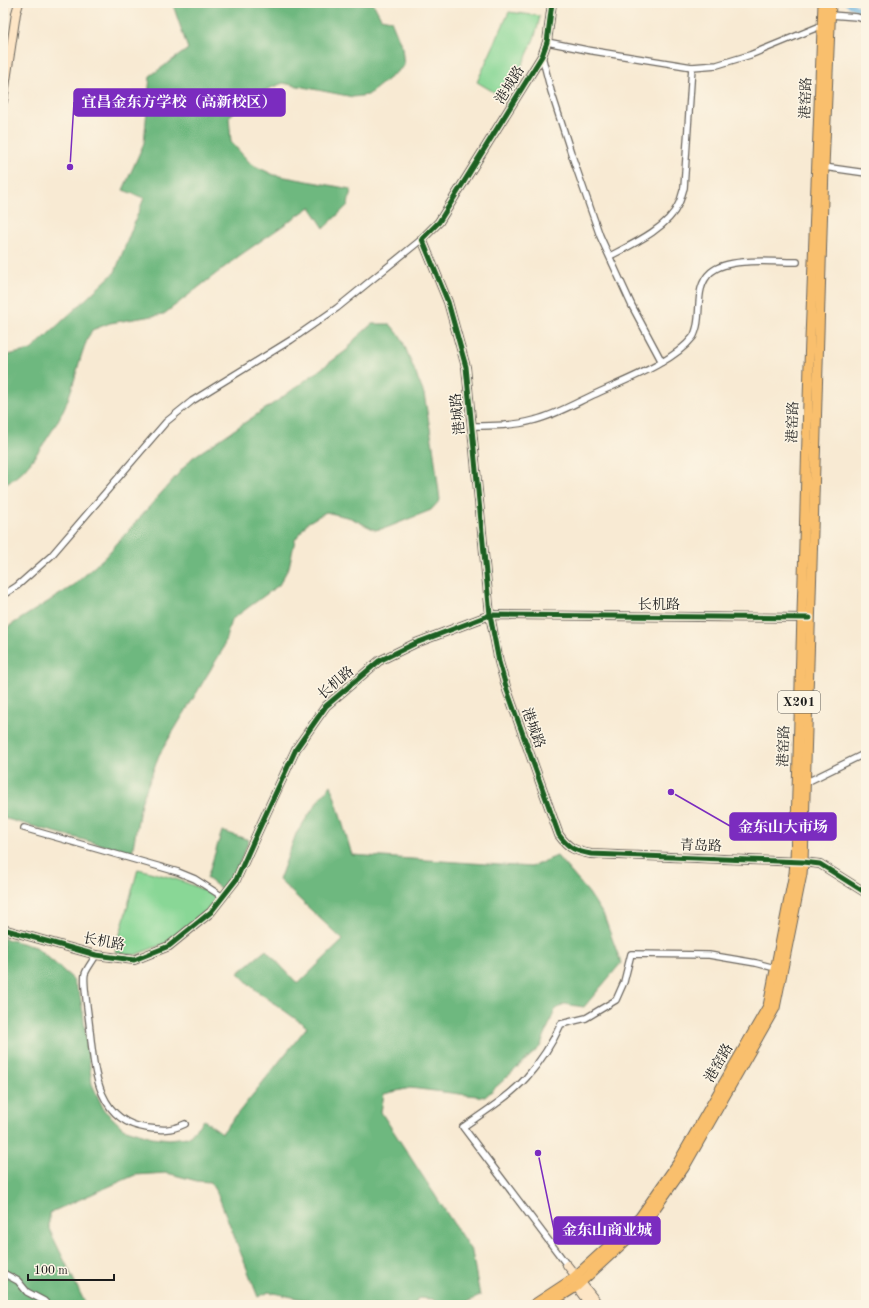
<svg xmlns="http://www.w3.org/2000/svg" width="869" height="1308" font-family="'Old Standard TT','Noto Serif SC',serif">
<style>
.green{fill:#89d796;stroke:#527a59}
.forest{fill:#6eb87f;stroke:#456a4e}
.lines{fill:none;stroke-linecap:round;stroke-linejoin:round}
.canal{stroke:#66b0de;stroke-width:6}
.street-casing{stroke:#69645c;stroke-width:8}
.secondary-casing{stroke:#69645c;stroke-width:10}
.primary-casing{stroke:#69645c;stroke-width:11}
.street{stroke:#fff;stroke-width:5.5}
.secondary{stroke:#fde5c5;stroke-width:8}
.primary{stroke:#f9bf6d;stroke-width:9}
.cycleway-casing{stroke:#fcf5e5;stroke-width:8}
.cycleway{stroke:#1b5e20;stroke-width:5}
.labels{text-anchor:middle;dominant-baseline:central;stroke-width:3;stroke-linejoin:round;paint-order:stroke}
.shield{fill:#fcf5e5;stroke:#5f5d58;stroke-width:1}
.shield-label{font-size:13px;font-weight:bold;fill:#1c1c1c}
.street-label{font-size:14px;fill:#1c1c1c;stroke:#fcf5e5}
.leader{fill:none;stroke:#7b2cbf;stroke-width:1.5}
.callout-dot{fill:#7b2cbf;stroke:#fcf5e5;stroke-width:1.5}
.callout{fill:#7b2cbf;stroke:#7b2cbf;stroke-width:1.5}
.callout-label{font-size:15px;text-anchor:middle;font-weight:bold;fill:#fff}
</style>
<rect width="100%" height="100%" fill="#fcf5e5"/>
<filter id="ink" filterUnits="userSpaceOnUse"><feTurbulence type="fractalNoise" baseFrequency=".025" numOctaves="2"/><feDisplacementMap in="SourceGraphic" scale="8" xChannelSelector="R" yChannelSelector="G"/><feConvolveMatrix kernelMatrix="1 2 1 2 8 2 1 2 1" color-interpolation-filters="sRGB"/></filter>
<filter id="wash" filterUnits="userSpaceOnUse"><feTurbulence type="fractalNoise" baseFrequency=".012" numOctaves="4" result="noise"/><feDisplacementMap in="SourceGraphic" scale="16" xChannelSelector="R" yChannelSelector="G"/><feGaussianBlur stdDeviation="0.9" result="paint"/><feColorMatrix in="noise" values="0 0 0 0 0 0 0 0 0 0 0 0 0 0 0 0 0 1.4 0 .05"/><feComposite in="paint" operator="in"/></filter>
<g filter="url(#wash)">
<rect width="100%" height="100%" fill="#f8ead3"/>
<g class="green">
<path d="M509 12 540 16C535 46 518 72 504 98L477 82Z"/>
<path d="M138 869C165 876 193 882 217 898L206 912 169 942 135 955 115 952Z"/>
</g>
<g class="forest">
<path d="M169 3H373L381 18 391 20 402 47 404 66 368 95 353 97 283 83 251 96 229 117 231 142 251 164 274 175 351 189 348 205 324 228 310 207 239 256 164 314 110 323 92 330C80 351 77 376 68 399 60 420 48 438 35 456 27 467 16 480 3 484V356L31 350 115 272 144 198 123 190 144 143 150 76 188 49 173 5Z"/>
<polygon points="372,324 390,324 401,337 424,394 433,446 440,500 431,510 386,528 375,530 351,518 326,512 307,523 295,540 289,567 279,585 231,620 223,649 159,755 141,803 132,853 3,818 3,630 73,586 106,556 192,458 277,401 347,350 355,339"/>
<polygon points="331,785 352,855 531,867 557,856 589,893 604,916 621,963 584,1007 564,1004 555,1010 540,1047 485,1097 410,1088 384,1094 381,1112 472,1252 480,1296 460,1305 442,1305 432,1299 418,1298 414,1305 329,1305 269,1292 258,1297 218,1195 210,1182 197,1181 167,1173 135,1175 49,1213 49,1229 86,1305 3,1305 3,938 36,947 72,978 80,996 83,1013 92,1084 104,1110 123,1128 152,1137 169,1139 188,1137 204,1120 222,1133 307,1027 253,988 238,973 266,950 298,984 343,940 279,880 296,834 320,798"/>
<polygon points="222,831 249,840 234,877 224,891 207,878"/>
</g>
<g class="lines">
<polyline class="canal" points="848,3 866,13"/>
</g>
</g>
<g filter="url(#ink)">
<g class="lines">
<g class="street-casing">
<g id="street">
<polyline points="830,15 857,17 866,20"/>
<polyline points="547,42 587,50 692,67 717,65 750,55 823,25"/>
<polyline points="542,56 551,91 571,153 600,236 632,306 662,362"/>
<polyline points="824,167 866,173"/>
<path d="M610 256C631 245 668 228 678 205 681 200 682 193 684 188L692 67"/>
<path d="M471 426C492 426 514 426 535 420 555 415 574 404 593 395 623 381 673 363 693 337 695 334 696 330 697 326 701 308 695 286 711 272 728 257 775 262 797 262"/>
<polyline points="3,595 17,586 51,556 166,422 192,401 291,340 337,308 422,239"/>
<polyline points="805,783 866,753"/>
<polyline points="24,828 178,872 195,879 223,897"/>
<path d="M96 955C93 961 87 968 85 974 83 981 88 1013 89 1022 94 1063 94 1121 147 1128 162 1130 170 1131 185 1124"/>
<path d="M567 1265 463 1127C483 1113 510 1096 526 1078 540 1062 552 1044 561 1024L586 1018 616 1000 624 982 631 954 709 955 756 963 775 968"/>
<polyline points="3,1273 18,1281 27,1292 44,1301 48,1305"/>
</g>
</g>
<g class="secondary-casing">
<g id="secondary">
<path d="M552 3 547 42 542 56 439 222 422 239 448 302 466 367 490 615 499 662 507 690 559 835C569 849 576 851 591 854L803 862 820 864 866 893"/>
<polyline points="3,101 16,13 19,3"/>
<polyline points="3,929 96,955 134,960 169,946 211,912 236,880 259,829 296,749 326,706 379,661 416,643 490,615 807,618"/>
<polyline points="567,1265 599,1305"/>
<polyline points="573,1282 590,1305"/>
</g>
</g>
<g class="primary-casing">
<g id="primary">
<polyline points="533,1305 571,1280 640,1217 677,1164 768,1006 794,873 795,862 809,365 823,3"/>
<polyline points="547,1305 576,1287 645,1223 684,1168 775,1008 802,874 803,862 824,167 831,3"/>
</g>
</g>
<use href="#street" class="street"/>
<use href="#secondary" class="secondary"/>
<use href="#primary" class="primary"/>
<g class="cycleway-casing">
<g id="cycleway">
<path d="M552 3 547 42 542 56 439 222 422 239 448 302 466 367 490 615 499 662 507 690 559 835C569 849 576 851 591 854L803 862 820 864 866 893"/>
<polyline points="3,929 96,955 134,960 169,946 211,912 236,880 259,829 296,749 326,706 379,661 416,643 490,615 810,618"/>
</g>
</g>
<use href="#cycleway" class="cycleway"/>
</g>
</g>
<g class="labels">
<rect class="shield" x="778" y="691" width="42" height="22" rx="3"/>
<g class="shield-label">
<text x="799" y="702">X201</text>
</g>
<g class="street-label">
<text transform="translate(510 85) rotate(-58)">港城路</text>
<text transform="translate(806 98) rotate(-88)">港窑路</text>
<text transform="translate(458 414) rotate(-96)">港城路</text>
<text transform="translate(793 422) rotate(-88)">港窑路</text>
<text x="659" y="605">长机路</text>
<text transform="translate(336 683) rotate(-41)">长机路</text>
<text transform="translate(533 728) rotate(70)">港城路</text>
<text transform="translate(784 746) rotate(-88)">港窑路</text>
<text transform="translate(701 846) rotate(2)">青岛路</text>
<text transform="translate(104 942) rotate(10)">长机路</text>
<text transform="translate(719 1063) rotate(-60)">港窑路</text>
</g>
</g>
<path class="leader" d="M70 167L74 102M671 792L730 826M538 1153L554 1230"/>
<g class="callout-dot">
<circle cx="70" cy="167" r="4"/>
<circle cx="671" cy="792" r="4"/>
<circle cx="538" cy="1153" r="4"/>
</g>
<g class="callout">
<rect x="74" y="89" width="211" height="27" rx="4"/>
<rect x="730" y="813" width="106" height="27" rx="4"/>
<rect x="554" y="1217" width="106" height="27" rx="4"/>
</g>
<g class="callout-label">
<text x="179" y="107">宜昌金东方学校（高新校区）</text>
<text x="783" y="832">金东山大市场</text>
<text x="607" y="1235">金东山商业城</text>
</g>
<rect width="869" height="1308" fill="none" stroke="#fcf5e5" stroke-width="16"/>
<path d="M28 1274v6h86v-6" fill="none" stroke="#1c1c1c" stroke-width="2"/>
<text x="34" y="1274" font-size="12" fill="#1c1c1c" stroke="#fcf5e5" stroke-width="3" paint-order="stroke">100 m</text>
</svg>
